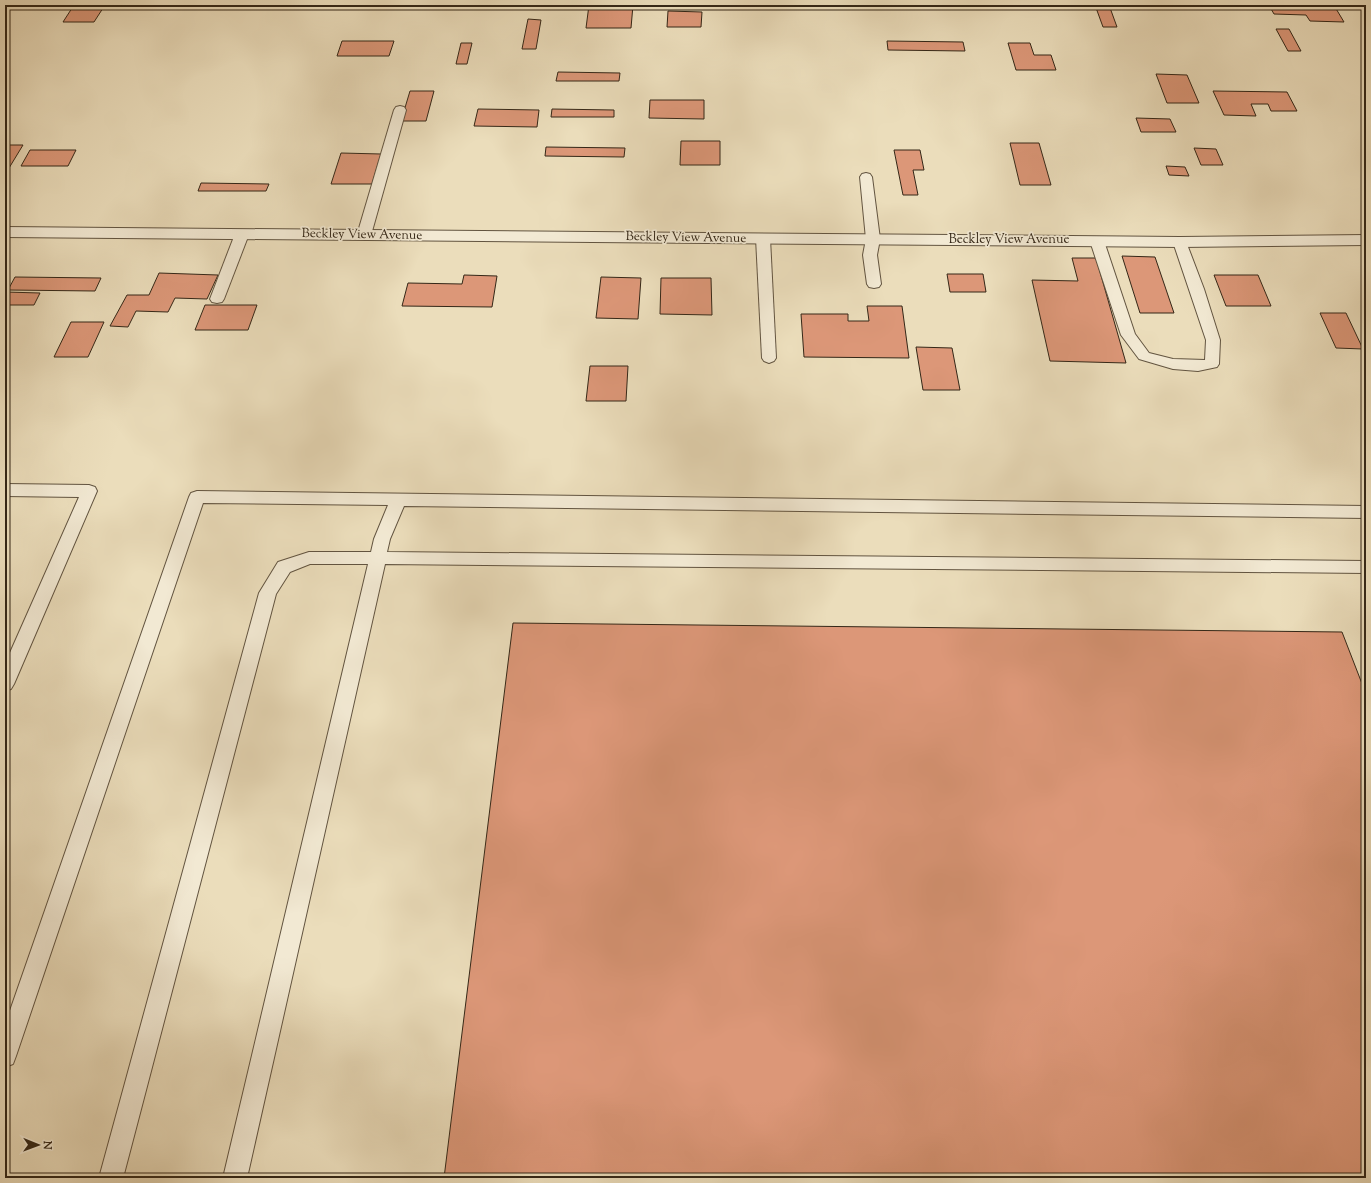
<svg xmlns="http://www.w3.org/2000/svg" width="1371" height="1183" font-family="'Sorts Mill Goudy',serif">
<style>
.building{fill:#dc9778;stroke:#342717}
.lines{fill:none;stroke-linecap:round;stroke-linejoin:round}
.service-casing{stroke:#625440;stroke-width:2}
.minor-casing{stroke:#625440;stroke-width:2}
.service{fill:#f2e9d3;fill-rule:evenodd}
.minor{fill:#f2e9d3;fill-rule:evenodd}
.labels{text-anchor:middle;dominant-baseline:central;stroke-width:3.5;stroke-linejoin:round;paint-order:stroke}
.far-street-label{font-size:13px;fill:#342717;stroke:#f2e9d3}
</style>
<rect width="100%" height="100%" fill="#ebddbb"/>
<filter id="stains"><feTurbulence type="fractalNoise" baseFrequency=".005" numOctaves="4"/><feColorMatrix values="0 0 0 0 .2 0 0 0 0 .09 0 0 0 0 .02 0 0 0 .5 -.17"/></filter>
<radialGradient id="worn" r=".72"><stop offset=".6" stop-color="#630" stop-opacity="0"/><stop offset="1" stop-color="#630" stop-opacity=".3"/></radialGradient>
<g class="building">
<polygon points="74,5 105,5 94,22 63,22"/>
<polygon points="589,5 633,5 631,28 586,28"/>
<polygon points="1095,5 1109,5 1117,27 1103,27"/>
<polygon points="1270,7 1335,7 1344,22 1310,21 1306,15 1274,14"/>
<polygon points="668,11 702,12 701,27 667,27"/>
<polygon points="528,19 541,20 536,49 522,49"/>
<polygon points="1276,29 1289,29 1301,51 1288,51"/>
<polygon points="342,41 394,41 389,56 337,56"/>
<polygon points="887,41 963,42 965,51 888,50"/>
<polygon points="461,43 472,43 467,64 456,64"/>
<polygon points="1008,43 1030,43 1034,55 1051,55 1056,70 1016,70"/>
<polygon points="558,72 620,73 619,81 556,81"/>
<polygon points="1156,74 1187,75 1199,103 1167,103"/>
<polygon points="410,91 434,91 426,121 401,121"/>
<polygon points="1213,91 1287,92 1297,111 1271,111 1268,104 1251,104 1256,116 1224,115"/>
<polygon points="650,100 704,100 704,119 649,118"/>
<polygon points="478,109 539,110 537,127 474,126"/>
<polygon points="552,109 614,110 614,117 551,117"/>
<polygon points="1136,118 1170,119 1176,132 1141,132"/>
<polygon points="681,141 720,141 720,165 680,165"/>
<polygon points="1010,143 1039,143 1051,185 1020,185"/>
<polygon points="5,145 23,145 6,173 5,173"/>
<polygon points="546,147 625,148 624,157 545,156"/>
<polygon points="1194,148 1216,149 1223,165 1201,165"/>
<polygon points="30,150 76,150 68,166 21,166"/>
<polygon points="894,150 920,150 924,170 913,170 918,195 903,195"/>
<polygon points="341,153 381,154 372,184 331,184"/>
<polygon points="1166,166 1185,167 1189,176 1169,175"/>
<polygon points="201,183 269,184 266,191 198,191"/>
<polygon points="1122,256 1155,257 1174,313 1140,313"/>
<polygon points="1072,258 1096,258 1126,363 1050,361 1032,280 1078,281"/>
<polygon points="159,273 218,275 207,299 175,298 168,312 136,311 128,327 110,326 127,295 149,295"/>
<polygon points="947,274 983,274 986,292 950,292"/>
<polygon points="464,275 497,276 492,307 402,306 408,283 462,284"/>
<polygon points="1214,275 1258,275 1271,306 1226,306"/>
<polygon points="15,277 101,278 95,291 8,290"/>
<polygon points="601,277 641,278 638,319 596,318"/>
<polygon points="661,278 711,278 712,315 660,314"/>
<polygon points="5,292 40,293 34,305 5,305"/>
<polygon points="205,305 257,305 248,330 195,330"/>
<polygon points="867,306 902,306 909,358 804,357 801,314 848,314 848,321 869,321"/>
<polygon points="1320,313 1346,313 1363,349 1336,348"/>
<polygon points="71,322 104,322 88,357 54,357"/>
<polygon points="916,347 952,348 960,390 923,390"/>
<polygon points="590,366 628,366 626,401 586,401"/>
<polygon points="513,623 1342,632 1366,694 1366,1178 444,1178"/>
</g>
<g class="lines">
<g class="service-casing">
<g id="service">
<polygon points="400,106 404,107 406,110 371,235 369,238 359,238 357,235 394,110 396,107"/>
<polygon points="866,173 870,174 872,177 880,239 877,255 881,284 879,287 874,288 869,287 867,284 863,255 866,239 860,177 862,174"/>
<polygon points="242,230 247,231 249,234 224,299 222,302 217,303 212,302 210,299 235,234 237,231"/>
<polygon points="763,234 768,235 770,238 776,358 774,361 769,363 764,361 762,358 756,238 758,235"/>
<polygon points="1097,237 1102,238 1104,241 1135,334 1149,353 1173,359 1205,360 1206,340 1173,242 1175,239 1185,239 1204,289 1220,340 1219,364 1217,367 1198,371 1173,369 1139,359 1121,335 1090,241 1092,238"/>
<polygon points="5,484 89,485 95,487 97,491 14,684 11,689 5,691 5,664 79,497 5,496"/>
<polygon points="197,491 1366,506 1366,518 404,506 390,539 387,552 1366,561 1366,573 385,564 247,1178 223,1178 368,564 310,564 290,572 276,594 123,1178 99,1178 259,593 278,562 309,552 371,552 374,539 388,505 203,503 16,1056 13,1064 5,1067 5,1025 189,497 191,493"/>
</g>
</g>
<g class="minor-casing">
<polygon id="minor" points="5,227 1180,237 1366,235 1366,245 1180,247 5,237"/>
</g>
<use href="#service" class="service"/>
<use href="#minor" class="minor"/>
</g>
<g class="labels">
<g class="far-street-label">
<text transform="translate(362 235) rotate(1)">Beckley View Avenue</text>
<text transform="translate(686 238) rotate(1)">Beckley View Avenue</text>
<text x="1009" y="240">Beckley View Avenue</text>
</g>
</g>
<rect width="1371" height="1183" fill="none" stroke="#ebddbb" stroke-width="20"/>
<rect x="6" y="6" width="1359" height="1171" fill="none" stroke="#342717" stroke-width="2"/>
<rect x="10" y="10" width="1351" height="1163" fill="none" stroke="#342717"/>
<g transform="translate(38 1145) rotate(91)" stroke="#f2e9d3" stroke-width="3" paint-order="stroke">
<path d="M0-3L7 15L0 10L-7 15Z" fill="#342717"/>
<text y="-6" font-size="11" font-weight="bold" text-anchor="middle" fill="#342717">N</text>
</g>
<rect width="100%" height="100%" filter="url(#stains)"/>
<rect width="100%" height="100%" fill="url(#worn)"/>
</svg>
